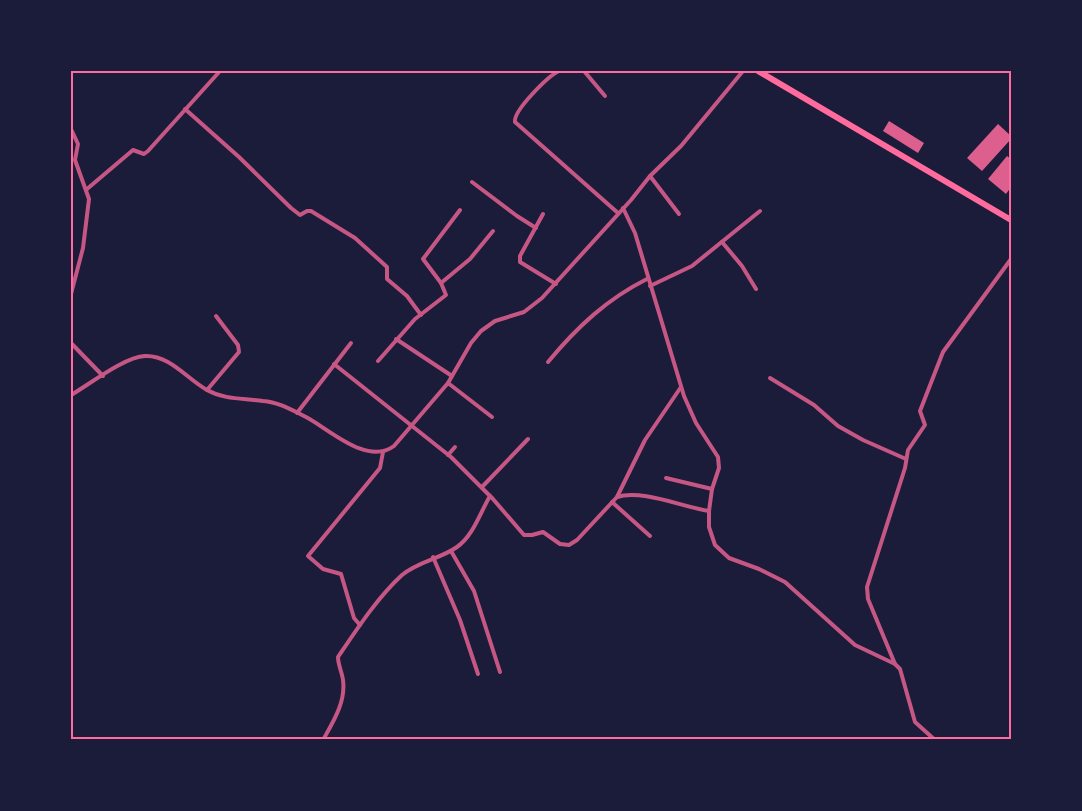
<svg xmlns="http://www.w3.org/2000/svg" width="1082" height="811" font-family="Ubuntu,sans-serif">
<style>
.building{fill:#dd5f8e}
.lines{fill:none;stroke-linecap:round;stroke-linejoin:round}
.minor{stroke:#c65784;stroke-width:4}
.trunk{stroke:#ff6b9d;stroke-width:6}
.neatline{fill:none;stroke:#ff6b9d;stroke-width:2}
</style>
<rect width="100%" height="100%" fill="#1b1b3a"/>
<g class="building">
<polygon points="889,121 924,143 918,153 883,131"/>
<polygon points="998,124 1011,136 1011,139 982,171 967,158"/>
<polygon points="1007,156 1011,159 1011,187 1006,194 988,179"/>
</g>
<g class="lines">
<g class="minor">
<path d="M559 71C548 76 513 111 515 122L618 213"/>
<polyline points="584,71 605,96"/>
<polyline points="185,109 239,157 291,208 300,215 307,211 311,211 355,238 387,267 387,279 407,296 421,315"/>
<polyline points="71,129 78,144 75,160 89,199 83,248 71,294"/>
<polyline points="650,176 679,214"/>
<polyline points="472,182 517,216 536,228"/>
<polyline points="87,189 133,150 144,154 148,151 220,71"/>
<polyline points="623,208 635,233 684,396 696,423 718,457 719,468 712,489 709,511 709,527 715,545 729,558 759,569 785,582 855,645 895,664 900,669 915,722 935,740"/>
<polyline points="543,214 520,256 520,262 556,284"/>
<polyline points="722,242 742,266 756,289"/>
<polyline points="441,283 470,259 493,231"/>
<polyline points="650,286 692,266 760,211"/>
<polyline points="396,339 452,376"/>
<polyline points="71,343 103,376"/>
<polyline points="378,361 415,319 446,295 441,283 423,259 460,210"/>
<path d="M548 362C577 327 607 299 647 279"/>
<path d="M334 364 451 457 493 499 524 535H532L543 532 560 544 569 545 577 540 617 497C641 489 683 507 709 511"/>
<polyline points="770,378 814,405 838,426 863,440 906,459"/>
<polyline points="448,383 492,417"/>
<polyline points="207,390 239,352 238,345 216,316"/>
<path d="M71 395C90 384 124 357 145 356 170 355 187 379 207 390 225 400 243 398 263 401 278 402 292 410 306 417 329 429 367 466 394 446L448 383 471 343 481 331 495 321 524 312 542 298 631 200 650 176 681 146 743 71"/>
<polyline points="297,413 351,343"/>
<polyline points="448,455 455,447"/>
<polyline points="666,478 712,489"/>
<polyline points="482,487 528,439"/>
<polyline points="617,497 645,440 681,387"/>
<polyline points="612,502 650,536"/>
<polyline points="451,551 474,591 500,672"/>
<polyline points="433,557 460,620 478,674"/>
<polyline points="360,625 354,618 341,574 323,569 308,556 380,468 383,452"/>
<polyline points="895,664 868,599 867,587 905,468 908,450 925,425 920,411 943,352 1011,259"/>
<path d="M323 740C333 722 346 702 343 680 342 672 338 665 338 657 357 629 377 598 402 575 419 561 440 559 457 547 473 536 480 513 490 496"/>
</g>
<polyline class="trunk" points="758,71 1011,220"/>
</g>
<rect width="1082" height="811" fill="none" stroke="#1b1b3a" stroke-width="145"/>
<rect x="72" y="72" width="938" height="666" class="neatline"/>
</svg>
